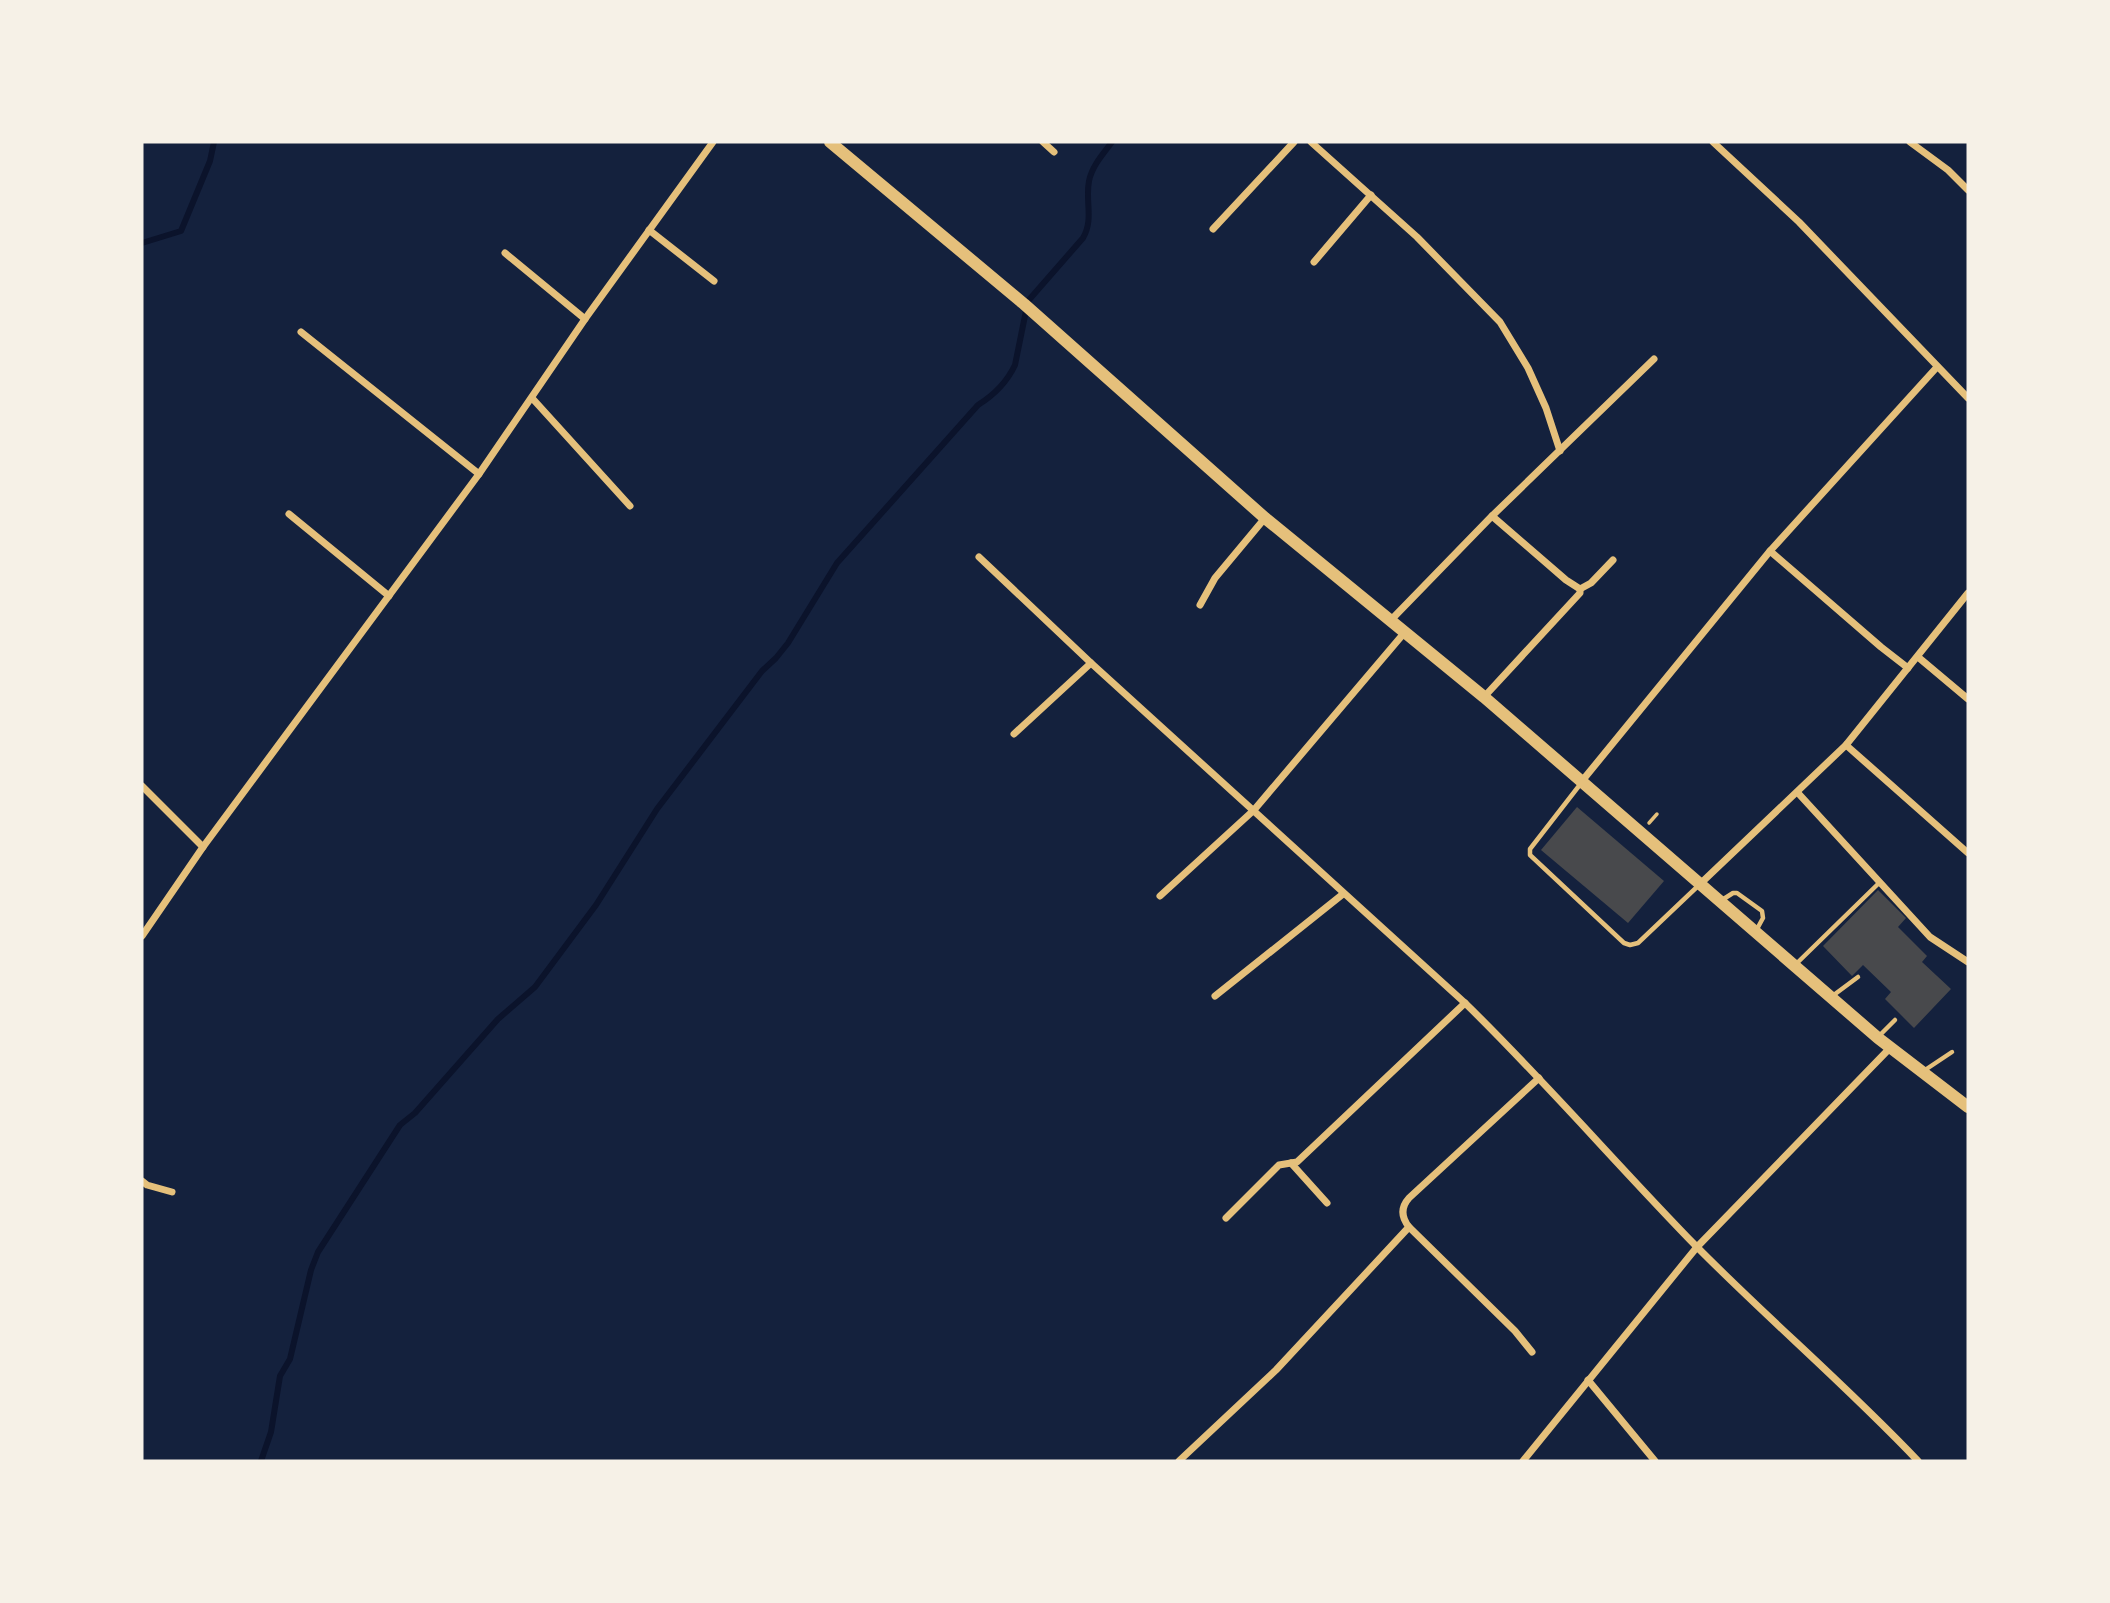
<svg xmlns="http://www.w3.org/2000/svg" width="2110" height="1603" font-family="Signika,sans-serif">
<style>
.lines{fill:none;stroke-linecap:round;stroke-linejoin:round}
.stream{stroke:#0b132b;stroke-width:6}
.building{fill:#48494c}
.path{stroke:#e5c07b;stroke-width:3.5}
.service{stroke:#e5c07b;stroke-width:4.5}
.minor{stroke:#e5c07b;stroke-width:7}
.secondary{stroke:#e5c07b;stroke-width:12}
</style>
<rect width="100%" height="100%" fill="#14213d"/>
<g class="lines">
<g class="stream">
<polyline points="142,243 181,231 210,161 214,142"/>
<path d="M261 1461 271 1432 280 1376 290 1359 311 1270 318 1252 400 1125 415 1113 498 1019 535 987 596 905 657 809 762 671 776 658 788 643 837 563 978 405C994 395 1007 382 1015 365L1028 301 1083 238C1094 219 1085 201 1089 181 1092 166 1103 154 1112 142"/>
</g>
</g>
<g class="building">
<polygon points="1577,807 1664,881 1628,923 1541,850"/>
<polygon points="1878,890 1906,918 1898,927 1927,956 1922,962 1951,989 1914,1028 1885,999 1891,992 1863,965 1852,976 1823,946"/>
</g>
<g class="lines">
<polyline class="path" points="1649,823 1657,814"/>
<g class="service">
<polyline points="1582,782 1530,849 1530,855 1624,943 1630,945 1638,943 1698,886"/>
<polyline points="1722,900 1733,893 1737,893 1762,911 1763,918 1757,929"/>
<polyline points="1795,965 1879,883"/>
<polyline points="1831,997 1858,977"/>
<polyline points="1878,1037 1895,1020"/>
<polyline points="1925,1070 1952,1052"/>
</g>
<g class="minor">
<polyline points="1043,142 1054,152"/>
<polyline points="1311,142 1417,237 1500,322 1528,368 1546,408 1560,451"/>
<polyline points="1713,142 1799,222 1968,398"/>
<polyline points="1910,142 1948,170 1968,190"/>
<polyline points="1213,229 1294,142"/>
<polyline points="649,230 714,281"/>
<polyline points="505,253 585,319"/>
<polyline points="1314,262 1371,195"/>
<polyline points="301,332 479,474"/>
<polyline points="532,398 630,506"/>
<polyline points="289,514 389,596"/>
<polyline points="1492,516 1566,580 1580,589 1591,583 1613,560"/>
<polyline points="1770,551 1881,647 1908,668"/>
<path d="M979 557 1091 663 1465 1003C1545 1081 1618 1166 1696 1246 1769 1320 1847 1386 1918 1461"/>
<polyline points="1200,605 1215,578 1265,518"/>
<polyline points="1391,620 1492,516 1654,359"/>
<polyline points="1918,657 1968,699"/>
<polyline points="1484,697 1580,593 1580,589"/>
<polyline points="1014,734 1091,663"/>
<polyline points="1846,745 1968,853"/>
<polyline points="1582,781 1770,551 1937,367"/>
<polyline points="142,786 203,847"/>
<polyline points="1798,793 1930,937 1968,962"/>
<polyline points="1699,885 1846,745 1968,593"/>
<polyline points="1160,896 1254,810 1405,632"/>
<polyline points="142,936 203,847 479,474 585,319 713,142"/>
<polyline points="1215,996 1343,894"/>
<polyline points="1291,1163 1327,1203"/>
<polyline points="142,1181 147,1185 172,1192"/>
<polyline points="1226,1218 1279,1165 1297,1162 1465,1003"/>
<path d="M1532 1352 1515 1331 1409 1227C1401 1217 1401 1207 1409 1198L1539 1078"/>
<polyline points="1588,1380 1655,1461"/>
<polyline points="1179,1461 1276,1370 1409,1227"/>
<polyline points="1523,1461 1697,1247 1890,1048"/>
</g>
<polyline class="secondary" points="830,142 1024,304 1265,518 1484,697 1878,1038 1968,1107"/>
</g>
<rect width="2110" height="1603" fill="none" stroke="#f6f1e7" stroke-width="287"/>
</svg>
